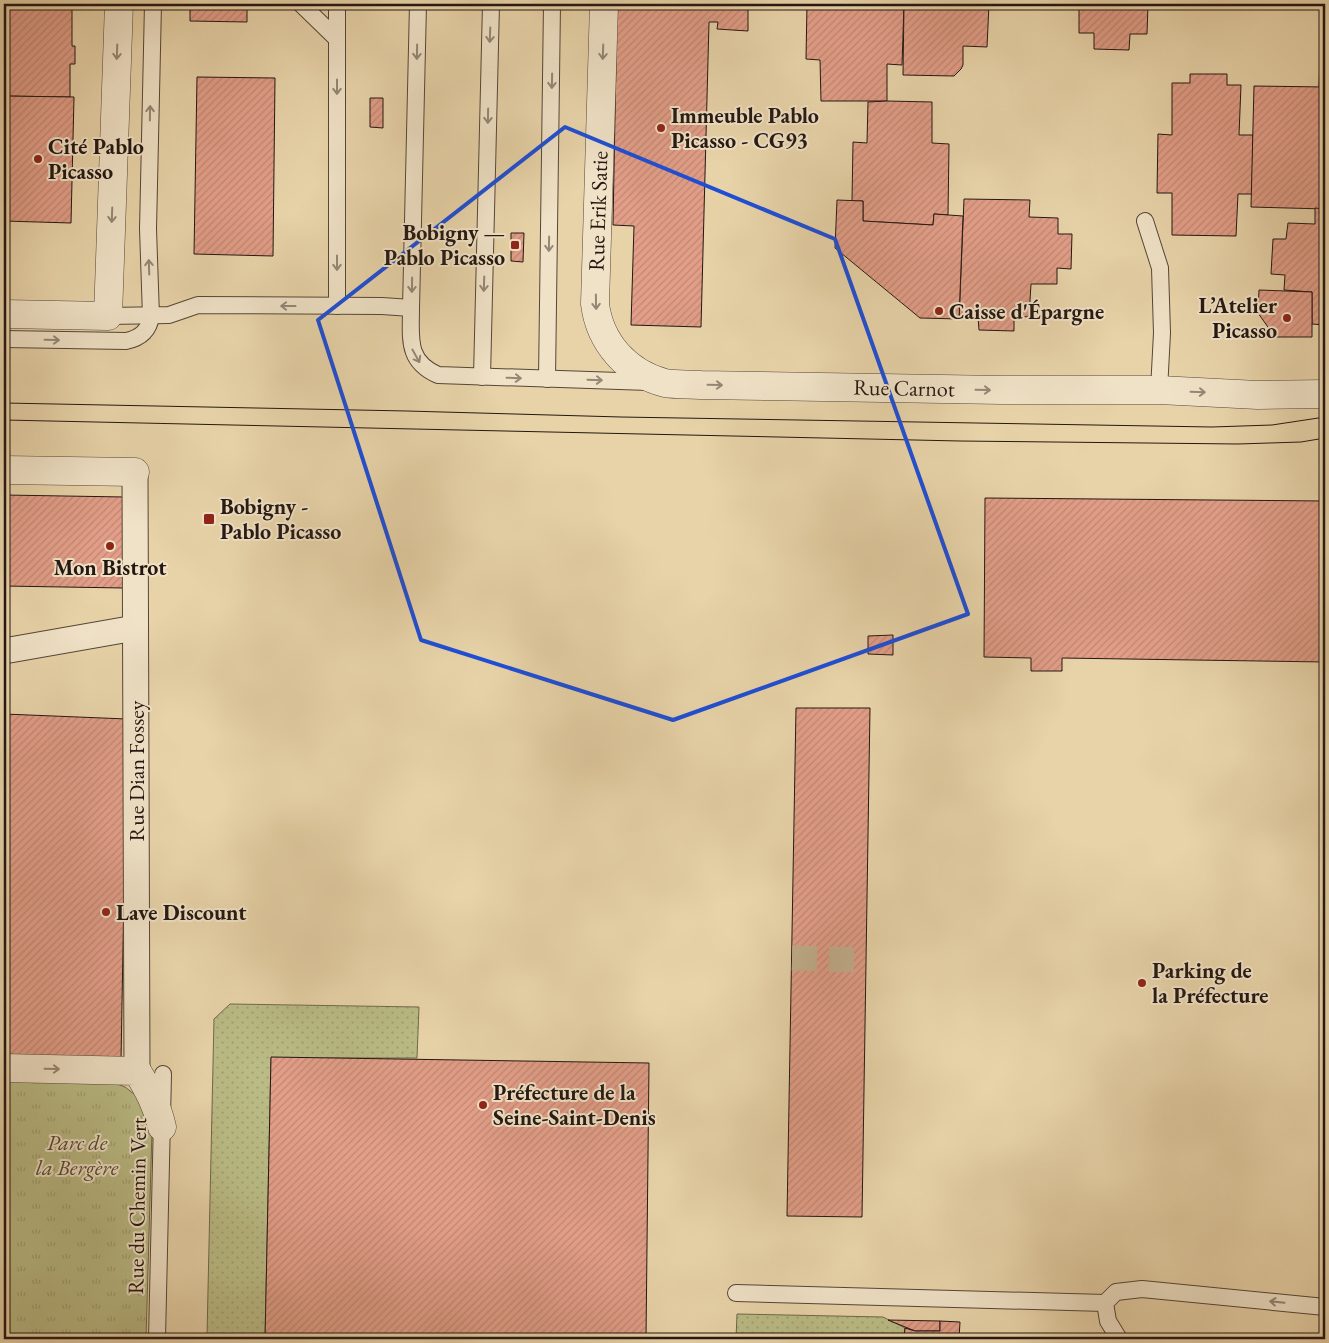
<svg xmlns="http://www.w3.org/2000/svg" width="1329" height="1343" font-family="'EB Garamond',serif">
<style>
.grass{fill:url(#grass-dots);stroke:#6f694c}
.park{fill:url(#park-tufts);stroke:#6f694c}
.building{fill:url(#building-hatch);stroke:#241712}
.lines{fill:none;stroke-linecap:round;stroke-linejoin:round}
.pedestrian-tunnel{stroke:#c1ad8b;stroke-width:25;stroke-dasharray:25 12;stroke-linecap:butt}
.service-casing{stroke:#554638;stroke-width:18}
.pedestrian-casing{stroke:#554638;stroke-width:27}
.minor-casing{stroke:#554638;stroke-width:29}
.service{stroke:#f0e2c7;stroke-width:16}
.pedestrian{stroke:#f0e2c7;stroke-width:25}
.minor{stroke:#f0e2c7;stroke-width:28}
.tram{stroke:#241712;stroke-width:1}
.oneway{stroke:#948776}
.marked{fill:none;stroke:#1d4ed8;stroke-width:4;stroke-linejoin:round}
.poi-dot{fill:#8f2418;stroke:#f0e2c7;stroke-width:2}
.labels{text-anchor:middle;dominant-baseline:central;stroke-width:4;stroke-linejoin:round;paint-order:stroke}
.poi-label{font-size:22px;font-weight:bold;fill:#241712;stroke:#f0e2c7;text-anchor:start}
.street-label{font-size:22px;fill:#241712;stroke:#f0e2c7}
.park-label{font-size:22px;font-style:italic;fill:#514834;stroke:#f0e2c7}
</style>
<defs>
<pattern id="grass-dots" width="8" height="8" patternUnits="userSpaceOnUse" patternTransform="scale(1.25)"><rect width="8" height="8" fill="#babb85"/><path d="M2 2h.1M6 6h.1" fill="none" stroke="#a0a072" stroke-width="1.8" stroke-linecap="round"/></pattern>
<pattern id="park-tufts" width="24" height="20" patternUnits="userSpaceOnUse" patternTransform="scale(1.25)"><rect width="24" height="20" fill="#babb85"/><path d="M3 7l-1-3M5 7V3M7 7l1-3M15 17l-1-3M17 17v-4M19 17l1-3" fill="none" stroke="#a0a072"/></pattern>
<pattern id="building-hatch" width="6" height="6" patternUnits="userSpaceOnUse" patternTransform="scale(1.25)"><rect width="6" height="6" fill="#e29e88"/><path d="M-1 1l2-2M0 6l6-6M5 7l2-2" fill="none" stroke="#c28774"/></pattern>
</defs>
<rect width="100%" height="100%" fill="#e8d3a9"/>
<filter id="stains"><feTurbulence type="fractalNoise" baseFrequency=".004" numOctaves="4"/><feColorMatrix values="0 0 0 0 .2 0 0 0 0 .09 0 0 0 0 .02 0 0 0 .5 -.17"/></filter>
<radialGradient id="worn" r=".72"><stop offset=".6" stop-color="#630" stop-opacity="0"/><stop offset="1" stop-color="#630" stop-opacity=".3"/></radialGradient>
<g class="grass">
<polygon points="230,1004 419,1007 417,1058 271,1058 265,1338 207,1336 214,1019"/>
<polygon points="737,1314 883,1317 905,1328 904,1339 736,1339"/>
</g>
<polygon class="park" points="4,1078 107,1080 125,1087 139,1098 152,1130 146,1339 4,1339"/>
<g class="building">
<polygon points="4,4 72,4 72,46 75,46 75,64 70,64 70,97 4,96"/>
<polygon points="190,4 247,4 247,22 190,21"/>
<polygon points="617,4 748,4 748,31 717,29 718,22 709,22 701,327 631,325 634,226 613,225"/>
<polygon points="807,4 904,4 902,65 887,64 887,101 821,101 820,60 806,59"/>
<polygon points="885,4 989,4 987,47 963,46 963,65 961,69 954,76 903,75 904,4"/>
<polygon points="1079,4 1148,4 1147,34 1130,34 1129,50 1094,49 1094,33 1079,33"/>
<polygon points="1322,4 1325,4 1325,87 1319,87"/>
<polygon points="1190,74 1227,74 1227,85 1241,85 1239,135 1253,135 1252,194 1238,194 1236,236 1172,235 1172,193 1157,193 1158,134 1172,135 1172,83 1190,83"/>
<polygon points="197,77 275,78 273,256 194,254"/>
<polygon points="1254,86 1325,87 1325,209 1251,207"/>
<polygon points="4,96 74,97 71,223 4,221"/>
<polygon points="370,98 383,98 383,128 370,127"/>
<polygon points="887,101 932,102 932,143 949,144 948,215 934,214 933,225 863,221 863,201 852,201 853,142 867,143 868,102"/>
<polygon points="964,199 1030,200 1029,217 1058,218 1058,234 1072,234 1071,269 1057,268 1057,284 1031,284 1029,317 1014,316 1014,331 979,330 978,317 964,316 963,319 959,319"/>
<polygon points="837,200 863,201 863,221 933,225 934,214 963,216 959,319 920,318 835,248"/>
<polygon points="1315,208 1325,209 1325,325 1312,324 1312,292 1284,290 1285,275 1271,274 1273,239 1286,239 1288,223 1315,224"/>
<polygon points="511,233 524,233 523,262 511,261"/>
<polygon points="1259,290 1312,292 1312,337 1275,337 1258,313"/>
<polygon points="4,495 125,497 124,588 4,586"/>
<polygon points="985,498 1325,501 1325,662 1062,658 1062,671 1031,671 1031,658 984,657"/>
<polygon points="893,635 893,655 868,654 868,636"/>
<polygon points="796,708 870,708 862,1217 787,1216"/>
<polygon points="4,714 127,719 121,1061 4,1058"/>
<polygon points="271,1057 649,1063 646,1339 265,1339"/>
<polygon points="888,1320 940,1321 940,1331 915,1331"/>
<polygon points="940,1321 960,1322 959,1339 904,1339 905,1328 915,1331 940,1331"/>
</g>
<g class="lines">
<polyline class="pedestrian-tunnel" points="792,958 866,960"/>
<g class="service-casing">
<g id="service">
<polyline points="301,4 337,39"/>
<path d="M418 4 411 308C411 338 406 361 438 375L649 382"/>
<polyline points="1145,221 1160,268 1162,333 1159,390"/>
<polyline points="337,306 337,4"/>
<polyline points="108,316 169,315 198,305 382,306 411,308"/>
<path d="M4 339 126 341C140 338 149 331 151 316L148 229 153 4"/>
<polyline points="482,377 491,4"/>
<polyline points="547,379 552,4"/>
<polyline points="736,1293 1105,1303"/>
<polyline points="157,1339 163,1074"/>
<polyline points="1119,1339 1108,1321 1105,1303 1116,1292 1142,1289 1325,1307"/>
</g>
</g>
<g class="pedestrian-casing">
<g id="pedestrian">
<polyline points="135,472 137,1071"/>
<polyline points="4,651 135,628"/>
</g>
</g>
<g class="minor-casing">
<g id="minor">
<path d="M604 4 595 304C600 343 627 373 665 383 676 385 689 384 701 385L1002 390H1159L1258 395 1325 394"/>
<polyline points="4,314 108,316 119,4"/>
<polyline points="4,470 135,472"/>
<path d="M4 1068 137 1071C148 1089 157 1105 162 1127"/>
</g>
</g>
<use href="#service" class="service"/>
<use href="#pedestrian" class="pedestrian"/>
<use href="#minor" class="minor"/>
<g class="tram">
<polyline points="4,403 407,411 621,417 1212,427 1272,425 1325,417"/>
<polyline points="4,420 960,441 1238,444 1301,442 1325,438"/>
</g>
</g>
<defs><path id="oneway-shaft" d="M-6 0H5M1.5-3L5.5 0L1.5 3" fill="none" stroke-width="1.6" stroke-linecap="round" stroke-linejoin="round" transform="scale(1.25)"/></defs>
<g class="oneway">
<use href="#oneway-shaft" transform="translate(490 35) rotate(92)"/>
<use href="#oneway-shaft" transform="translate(117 52) rotate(92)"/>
<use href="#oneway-shaft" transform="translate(417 52) rotate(91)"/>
<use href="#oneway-shaft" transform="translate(603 52) rotate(92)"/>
<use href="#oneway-shaft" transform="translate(552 81) rotate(91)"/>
<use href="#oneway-shaft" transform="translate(337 87) rotate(90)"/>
<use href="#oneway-shaft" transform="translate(150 113) rotate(-89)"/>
<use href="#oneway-shaft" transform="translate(488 116) rotate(91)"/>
<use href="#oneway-shaft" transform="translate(112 215) rotate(92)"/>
<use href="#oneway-shaft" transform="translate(549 244) rotate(91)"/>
<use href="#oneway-shaft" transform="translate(337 263) rotate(90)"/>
<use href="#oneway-shaft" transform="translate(149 267) rotate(-92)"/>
<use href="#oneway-shaft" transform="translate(484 284) rotate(92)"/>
<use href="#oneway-shaft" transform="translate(412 285) rotate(91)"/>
<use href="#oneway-shaft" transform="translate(596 302) rotate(89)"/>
<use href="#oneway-shaft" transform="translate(288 306) rotate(-180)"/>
<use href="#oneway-shaft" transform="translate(52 340) rotate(1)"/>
<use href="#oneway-shaft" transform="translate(416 356) rotate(61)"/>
<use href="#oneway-shaft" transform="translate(514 378) rotate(2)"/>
<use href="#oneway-shaft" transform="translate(595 380) rotate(2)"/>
<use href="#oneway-shaft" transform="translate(715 385) rotate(1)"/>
<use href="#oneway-shaft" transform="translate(983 390) rotate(1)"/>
<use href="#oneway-shaft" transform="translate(1198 392) rotate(2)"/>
<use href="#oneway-shaft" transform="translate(52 1069) rotate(1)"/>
<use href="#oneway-shaft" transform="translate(1277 1302) rotate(-174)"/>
</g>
<path class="marked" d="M565 127 835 239 968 614 673 720 421 640 318 320Z"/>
<g class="poi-dot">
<circle cx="661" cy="128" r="5"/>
<circle cx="38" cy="159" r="5"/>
<rect x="510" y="240" width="10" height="10" rx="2.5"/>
<circle cx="939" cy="311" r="5"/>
<circle cx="1287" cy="318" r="5"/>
<rect x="203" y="513" width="12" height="12" rx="2.5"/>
<circle cx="110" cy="546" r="5"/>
<circle cx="106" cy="912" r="5"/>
<circle cx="1142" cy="983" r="5"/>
<circle cx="483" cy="1105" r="5"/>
</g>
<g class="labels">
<g class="poi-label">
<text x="671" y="115">Immeuble Pablo<tspan x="671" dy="25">Picasso - CG93</tspan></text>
<text x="48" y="146">Cité Pablo<tspan x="48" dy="25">Picasso</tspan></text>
<text x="505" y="232" text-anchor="end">Bobigny —<tspan x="505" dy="25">Pablo Picasso</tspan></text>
<text x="1277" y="305" text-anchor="end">L’Atelier<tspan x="1277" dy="25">Picasso</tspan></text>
<text x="949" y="311">Caisse d'Épargne</text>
<text x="220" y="506">Bobigny -<tspan x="220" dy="25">Pablo Picasso</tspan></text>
<text x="110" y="567" text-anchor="middle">Mon Bistrot</text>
<text x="116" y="912">Lave Discount</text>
<text x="1152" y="970">Parking de<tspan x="1152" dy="25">la Préfecture</tspan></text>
<text x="493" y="1092">Préfecture de la<tspan x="493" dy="25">Seine-Saint-Denis</tspan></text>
</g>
<g class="street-label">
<text transform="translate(598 211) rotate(-88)">Rue Erik Satie</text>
<text transform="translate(904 388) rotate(1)">Rue Carnot</text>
<text transform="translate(136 771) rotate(-90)">Rue Dian Fossey</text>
<text transform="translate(137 1206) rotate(-89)">Rue du Chemin Vert</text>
</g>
<g class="park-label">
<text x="77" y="1142">Parc de<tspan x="77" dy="25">la Bergère</tspan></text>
</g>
</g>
<rect width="1329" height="1343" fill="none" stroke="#e8d3a9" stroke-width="20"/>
<rect x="5" y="5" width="1319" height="1333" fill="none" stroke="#241712" stroke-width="2.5"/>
<rect x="10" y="10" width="1309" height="1323" fill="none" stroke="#241712"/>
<rect width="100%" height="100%" filter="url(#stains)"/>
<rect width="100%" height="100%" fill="url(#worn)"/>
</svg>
